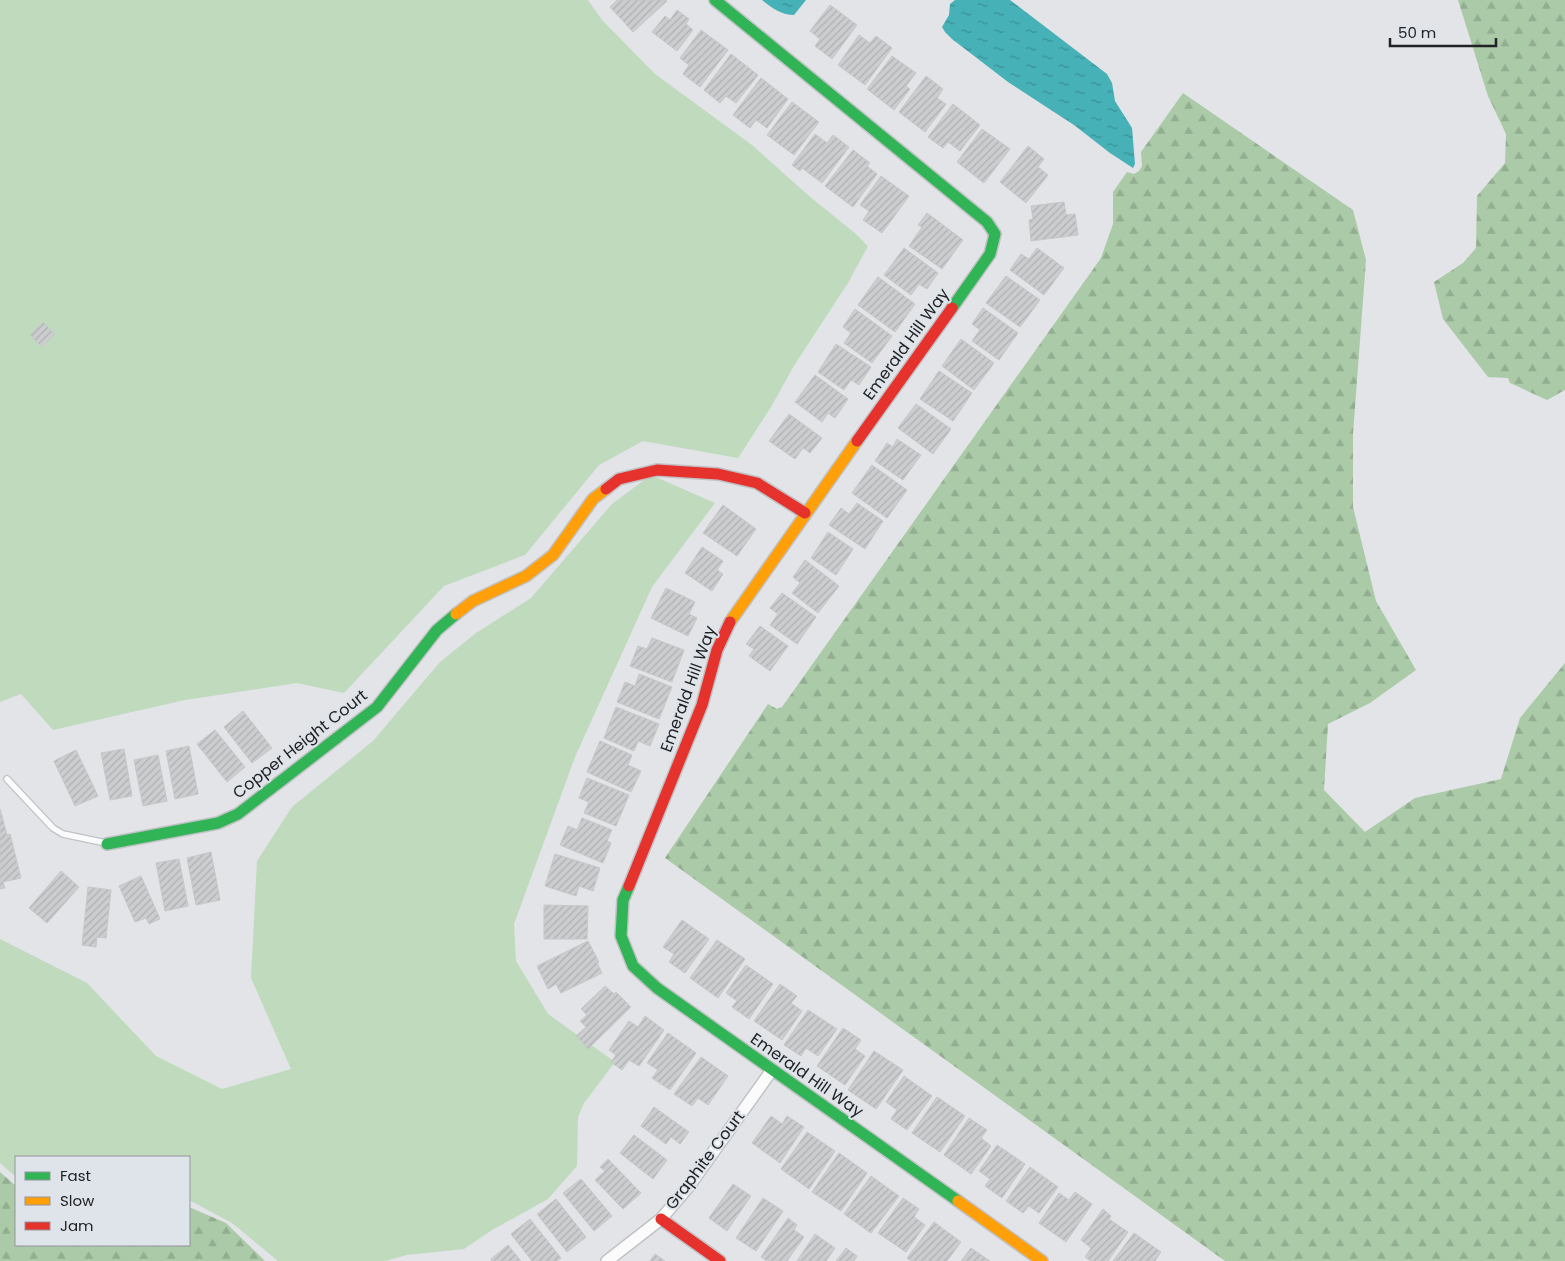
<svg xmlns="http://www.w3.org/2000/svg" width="1565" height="1261" font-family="Poppins,sans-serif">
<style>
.grass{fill:#bfdabd}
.forest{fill:url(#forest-firs)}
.water{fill:url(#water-ripples)}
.building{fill:url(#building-hatch);stroke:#c5c7c9}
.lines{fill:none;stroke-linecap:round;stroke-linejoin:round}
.lane-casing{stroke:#c0c2c5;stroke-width:8}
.street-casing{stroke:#c0c2c5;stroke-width:14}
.fast-casing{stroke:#c0c2c5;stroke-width:14}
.slow-casing{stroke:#c0c2c5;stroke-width:14}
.jam-casing{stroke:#c0c2c5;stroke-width:14}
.lane{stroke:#fbfbfb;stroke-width:5.5}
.street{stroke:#fbfbfb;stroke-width:11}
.fast{stroke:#30b455;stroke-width:11}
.slow{stroke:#ff9f0a;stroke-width:11}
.jam{stroke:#e5322d;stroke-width:11}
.labels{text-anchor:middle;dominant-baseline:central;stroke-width:4;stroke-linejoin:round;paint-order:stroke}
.street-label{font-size:16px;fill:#202224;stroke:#dfe4ea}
</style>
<defs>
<pattern id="forest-firs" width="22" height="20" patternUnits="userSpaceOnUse" patternTransform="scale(1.25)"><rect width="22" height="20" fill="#aacaa8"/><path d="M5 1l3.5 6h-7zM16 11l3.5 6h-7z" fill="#92ad90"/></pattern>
<pattern id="water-ripples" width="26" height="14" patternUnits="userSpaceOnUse" patternTransform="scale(1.25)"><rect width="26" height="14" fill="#46b1b7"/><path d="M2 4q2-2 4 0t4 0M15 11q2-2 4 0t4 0" fill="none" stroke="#3a9095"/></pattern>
<pattern id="building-hatch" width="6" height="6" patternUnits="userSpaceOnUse" patternTransform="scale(1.25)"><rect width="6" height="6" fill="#cbcdce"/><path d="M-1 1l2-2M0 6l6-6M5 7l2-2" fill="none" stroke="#aeb0b1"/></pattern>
</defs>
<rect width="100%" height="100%" fill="#e2e4e7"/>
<g class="grass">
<polygon points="0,0 588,0 602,20 655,74 752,145 809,196 856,234 868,246 848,283 795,364 771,407 738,458 643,441 599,465 525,555 444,586 344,693 297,683 185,700 53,730 21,694 0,702"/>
<polygon points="651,475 715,503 652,587 575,757 514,924 516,961 548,1014 615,1062 584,1103 578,1117 577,1166 548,1199 492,1230 464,1249 407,1255 385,1261 278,1261 232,1223 189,1200 189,1157 16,1157 16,1177 0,1163 0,939 87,983 156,1056 222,1089 291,1069 251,978 257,861 292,807 373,741 440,662 476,633 531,598 612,504"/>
</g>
<g class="forest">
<polygon points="1458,0 1565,0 1565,390 1547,400 1510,383 1508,378 1488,377 1443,319 1434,282 1463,263 1476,248 1477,196 1505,163 1506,134 1488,96"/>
<polygon points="1183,93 1353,210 1366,260 1353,434 1353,507 1376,601 1416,670 1370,703 1328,724 1324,790 1365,832 1415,798 1501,779 1520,718 1565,663 1565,1261 1225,1261 665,858 768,704 777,709 782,707 1101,258 1113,224 1113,192 1127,172 1134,174 1139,171 1142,166 1141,152"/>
<polygon points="0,1172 16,1186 16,1245 189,1245 189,1207 226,1223 265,1261 0,1261"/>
</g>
<g class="water">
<path d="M762 0H806L794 15C781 15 772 8 762 0Z"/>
<polygon points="955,0 1010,0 1107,74 1112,83 1115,101 1132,128 1135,164 1133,168 1110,153 1074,125 1008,82 952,39 945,32 942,27 949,15 950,4"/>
</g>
<g class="building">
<polygon points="617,0 666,0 667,1 633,32 610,7"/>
<polygon points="830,5 857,25 832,59 815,46 820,39 810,31"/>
<polygon points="677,10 689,19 686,24 693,30 677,51 652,32 665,16 670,20"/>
<polygon points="701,30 728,50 700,87 683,74 689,65 680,58"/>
<polygon points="859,35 870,43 876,36 892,48 865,85 838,65"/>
<polygon points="731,54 758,75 736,103 726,96 720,103 704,90"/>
<polygon points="892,56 916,73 906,86 910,89 894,110 867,89"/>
<polygon points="926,76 943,89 937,98 946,104 925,132 899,112"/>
<polygon points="761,78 788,99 767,128 756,120 750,128 733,115"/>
<polygon points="792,102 819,122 794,155 767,135"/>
<polygon points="953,104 980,125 960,151 948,142 943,148 928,137"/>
<polygon points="982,129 1010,149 984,183 957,162"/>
<polygon points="815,134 827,143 833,135 849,147 822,183 802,168 800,171 792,165"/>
<polygon points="1028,146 1044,159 1038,167 1048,175 1026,203 1000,182"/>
<polygon points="853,150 870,163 867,166 877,174 853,207 825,186"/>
<polygon points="881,176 909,196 882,233 863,220 869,211 860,205"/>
<polygon points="1064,202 1066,215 1075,214 1078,235 1031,241 1029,220 1033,219 1031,206"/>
<polygon points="927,213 963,240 942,269 909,246 922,227 918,225"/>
<polygon points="904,248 938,273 927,289 919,284 911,295 884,275"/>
<polygon points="1037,248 1064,268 1044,295 1010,270 1021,254 1029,259"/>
<polygon points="1006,276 1040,300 1020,327 986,303"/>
<polygon points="878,277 915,304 895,332 858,305"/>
<polygon points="983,308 1018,333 999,360 972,341 980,330 972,324"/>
<polygon points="855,309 892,336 872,363 844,343 851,333 843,327"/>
<polygon points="43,322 55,334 42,347 30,335"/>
<polygon points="961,339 994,363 974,390 942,366"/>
<polygon points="836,344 871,367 859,385 851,380 844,390 818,372"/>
<polygon points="939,371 972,393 953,421 920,399"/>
<polygon points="815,375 848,399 835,418 828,413 822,422 795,402"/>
<polygon points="916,404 951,429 933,454 898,428"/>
<polygon points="789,414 822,438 810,453 803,448 795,459 769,441"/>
<polygon points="897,439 921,455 903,480 875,461 887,443 893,447"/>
<polygon points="872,465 907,490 887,518 852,493"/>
<polygon points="857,503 883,521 865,549 829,525 841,508 849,514"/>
<polygon points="723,505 756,529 737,556 703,533"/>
<polygon points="828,532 853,549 836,575 811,558"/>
<polygon points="702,547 723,561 717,570 723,574 712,591 685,573"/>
<polygon points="805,560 839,586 818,613 792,593 800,583 793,577"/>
<polygon points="666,588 695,602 689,614 697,618 688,636 651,618"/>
<polygon points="782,593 816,617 797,644 770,625 778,614 770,608"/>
<polygon points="760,626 788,646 770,671 749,656 754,649 746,644"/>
<polygon points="652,638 684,650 672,682 630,666 638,646 647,649"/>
<polygon points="639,674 672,687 659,719 617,702 625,682 635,686"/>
<polygon points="616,707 659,724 650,746 638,741 634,751 604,738"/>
<polygon points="243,711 272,748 252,763 224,727"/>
<polygon points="215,730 245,767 227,782 197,744"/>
<polygon points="600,741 632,755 628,765 641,771 631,792 587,772"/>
<polygon points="189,746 198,794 175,799 166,751"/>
<polygon points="124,749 132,796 110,800 101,753"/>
<polygon points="76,750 98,796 75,806 54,761"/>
<polygon points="158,755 167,801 143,806 134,760"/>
<polygon points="587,778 629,795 616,826 584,813 589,802 579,798"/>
<polygon points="0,809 7,835 10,834 21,878 3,882 5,888 0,889"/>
<polygon points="582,818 612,830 607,841 611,843 603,863 560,845 568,826 577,830"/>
<polygon points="211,852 220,900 196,905 187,858"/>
<polygon points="555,854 600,868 593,891 579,886 576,896 545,886"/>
<polygon points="179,859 188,906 165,911 156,863"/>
<polygon points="61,871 79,887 47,923 29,908"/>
<polygon points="141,876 160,919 149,924 146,918 135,922 119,886"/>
<polygon points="88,887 111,890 106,938 97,937 96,947 82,945"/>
<polygon points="544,905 588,906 587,939 544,939"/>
<polygon points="682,920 709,939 685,973 669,962 674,954 663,947"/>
<polygon points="717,940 745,959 718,998 690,978"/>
<polygon points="588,941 599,962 597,963 602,973 561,993 556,984 548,989 537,966"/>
<polygon points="746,965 773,984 749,1019 732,1007 737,1001 726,993"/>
<polygon points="780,984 797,996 791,1003 802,1011 782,1040 754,1021"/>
<polygon points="605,986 614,994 616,992 631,1007 588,1049 576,1036 586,1027 580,1021 587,1015 581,1009"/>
<polygon points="808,1010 837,1029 818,1056 806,1048 801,1056 784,1045"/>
<polygon points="645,1016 664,1030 639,1066 629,1060 622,1070 611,1062 616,1055 609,1050 629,1021 638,1027"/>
<polygon points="843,1028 861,1040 855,1049 865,1056 845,1085 817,1066"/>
<polygon points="668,1033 696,1053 670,1090 652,1078 658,1070 647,1063"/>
<polygon points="874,1051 903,1070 876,1109 848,1090"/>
<polygon points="701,1057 728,1076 708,1105 698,1098 692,1106 674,1094"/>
<polygon points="904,1076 932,1096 907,1130 891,1119 897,1110 886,1102"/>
<polygon points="937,1097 965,1116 940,1152 912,1133"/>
<polygon points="654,1107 689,1132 680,1144 671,1137 666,1144 641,1126"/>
<polygon points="771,1116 782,1124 787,1116 804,1127 780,1163 752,1143"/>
<polygon points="969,1118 987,1130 981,1138 991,1146 971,1174 944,1155"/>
<polygon points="807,1132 835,1151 809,1189 781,1169"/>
<polygon points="634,1135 667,1160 653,1179 620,1153"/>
<polygon points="997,1145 1025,1164 1002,1198 985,1186 990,1179 979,1171"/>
<polygon points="839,1153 867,1173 841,1211 812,1192"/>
<polygon points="608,1159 641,1193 623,1209 595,1180 605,1171 600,1167"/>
<polygon points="1030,1167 1058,1187 1039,1213 1029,1206 1023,1213 1006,1201"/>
<polygon points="871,1176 899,1196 871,1233 844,1214"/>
<polygon points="581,1179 612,1216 594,1231 563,1193"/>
<polygon points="733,1184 751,1196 727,1231 709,1218"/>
<polygon points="1075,1192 1092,1204 1066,1242 1039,1223 1059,1193 1069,1200"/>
<polygon points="763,1198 783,1211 756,1251 736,1238"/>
<polygon points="903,1198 919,1209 914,1217 925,1225 906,1252 878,1233"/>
<polygon points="556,1199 586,1237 567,1252 537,1214"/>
<polygon points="1103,1209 1111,1216 1109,1219 1128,1232 1108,1261 1091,1261 1085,1257 1091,1248 1081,1240"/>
<polygon points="788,1218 797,1225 794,1230 804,1237 787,1261 767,1261 761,1257"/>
<polygon points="530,1219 561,1258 557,1261 532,1261 511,1234"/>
<polygon points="934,1222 961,1242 947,1261 911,1261 907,1258"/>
<polygon points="1134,1233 1161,1252 1155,1261 1113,1261"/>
<polygon points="815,1234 835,1248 826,1261 797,1261"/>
<polygon points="508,1245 521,1261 492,1261 491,1259"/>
<polygon points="846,1248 857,1256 854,1261 836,1261"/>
<polygon points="971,1248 990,1261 961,1261"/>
<polygon points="655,1254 665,1261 650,1261"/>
</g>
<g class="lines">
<g class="lane-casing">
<polyline id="lane" points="7,779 53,828 63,834 106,843"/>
</g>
<g class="street-casing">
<polyline id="street" points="607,1261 661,1219 689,1186 772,1070"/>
</g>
<g class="fast-casing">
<g id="fast">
<polyline points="715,0 987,222 995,234 990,254 952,308"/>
<polyline points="107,844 218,823 238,814 377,707 437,630 456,614"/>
<polyline points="629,886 623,900 621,936 633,966 657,988 958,1201"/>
</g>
</g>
<g class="slow-casing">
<g id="slow">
<polyline points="456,614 473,601 526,576 553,555 593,499 606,489"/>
<polyline points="730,622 857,441"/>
<polyline points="958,1201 1042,1261"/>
</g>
</g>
<g class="jam-casing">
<g id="jam">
<polyline points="857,441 952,308"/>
<polyline points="606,489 619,479 657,470 718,474 757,483 805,513"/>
<polyline points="629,886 702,705 717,650 730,622"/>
<polyline points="661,1219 720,1261"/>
</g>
</g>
<use href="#lane" class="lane"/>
<use href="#street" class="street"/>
<use href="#fast" class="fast"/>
<use href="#slow" class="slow"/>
<use href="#jam" class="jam"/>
</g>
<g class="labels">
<g class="street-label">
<text transform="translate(906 344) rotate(-54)">Emerald Hill Way</text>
<text transform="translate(688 689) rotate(-70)">Emerald Hill Way</text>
<text transform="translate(300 744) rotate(-38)">Copper Height Court</text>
<text transform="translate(807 1075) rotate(35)">Emerald Hill Way</text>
<text transform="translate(705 1160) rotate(-53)">Graphite Court</text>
</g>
</g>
<rect x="15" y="1156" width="175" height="90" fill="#dfe4ea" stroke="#93969b"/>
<rect x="25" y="1172" width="25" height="8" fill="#30b455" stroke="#93969b"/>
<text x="60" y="1181" font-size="15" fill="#202224">Fast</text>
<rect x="25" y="1197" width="25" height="8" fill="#ff9f0a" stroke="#93969b"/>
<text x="60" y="1206" font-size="15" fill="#202224">Slow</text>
<rect x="25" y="1222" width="25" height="8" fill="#e5322d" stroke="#93969b"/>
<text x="60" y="1231" font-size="15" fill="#202224">Jam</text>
<path d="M1390 38v8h106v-8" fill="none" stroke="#202224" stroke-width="2.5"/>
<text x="1398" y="38" font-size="15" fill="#202224" stroke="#dfe4ea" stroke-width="4" paint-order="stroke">50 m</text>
</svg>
